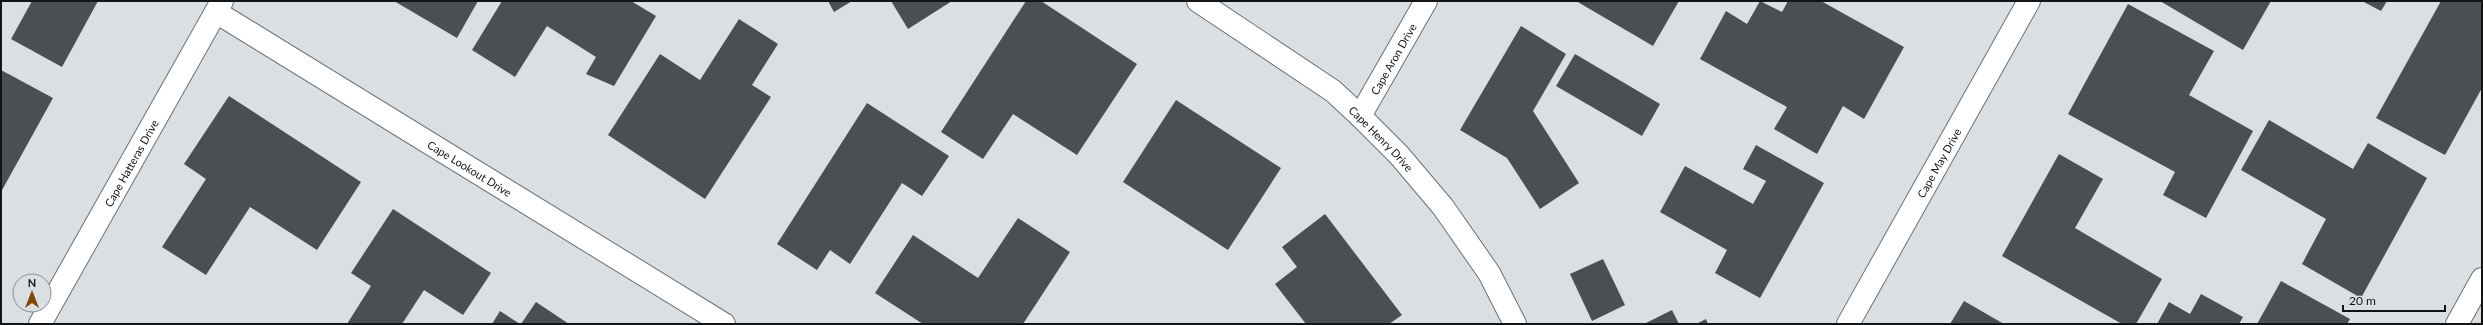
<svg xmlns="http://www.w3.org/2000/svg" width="2483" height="325" font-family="Lato,sans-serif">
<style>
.building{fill:#4a4f52}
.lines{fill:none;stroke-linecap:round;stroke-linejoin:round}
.street-casing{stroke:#6c7174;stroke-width:24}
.street{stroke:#fff;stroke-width:22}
.labels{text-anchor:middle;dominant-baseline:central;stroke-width:4;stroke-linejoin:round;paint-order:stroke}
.street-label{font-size:11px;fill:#131416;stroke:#d9dfe3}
</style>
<rect width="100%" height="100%" fill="#d9dfe3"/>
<g class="building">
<polygon points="32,1 98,1 62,67 11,39"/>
<polygon points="394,1 478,1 457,38"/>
<polygon points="502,1 631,1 656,16 614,86 586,74 596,57 547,26 515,77 472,50"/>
<polygon points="828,1 852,1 834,12"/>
<polygon points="891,1 952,1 908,29"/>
<polygon points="1026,1 1041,1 1137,64 1077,155 1013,114 983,159 941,132"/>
<polygon points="1576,1 1679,1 1653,46"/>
<polygon points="1760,1 1782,12 1788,1 1821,1 1904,47 1864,119 1843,106 1817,154 1774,129 1787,107 1700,59 1726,11 1747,24"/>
<polygon points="2160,1 2271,1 2243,50"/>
<polygon points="2362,1 2387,1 2381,11"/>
<polygon points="2441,1 2482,1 2482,88 2445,155 2376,118"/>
<polygon points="2128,4 2214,51 2189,95 2253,131 2206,218 2163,195 2175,172 2068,114"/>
<polygon points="739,19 778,44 752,85 771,97 705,199 608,135 660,54 700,80"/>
<polygon points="1521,26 1566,54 1533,111 1579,183 1540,209 1507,158 1460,130"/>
<polygon points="1575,54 1660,104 1642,136 1556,86"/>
<polygon points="1,70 53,98 1,192"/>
<polygon points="229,96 361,182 317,250 250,207 206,275 162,247 206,179 184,164"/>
<polygon points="1176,100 1281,168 1228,250 1123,182"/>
<polygon points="867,103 949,156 922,196 902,183 850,264 830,250 817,270 777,244"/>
<polygon points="2269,120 2353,169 2368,143 2427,178 2361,298 2302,264 2326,219 2241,170"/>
<polygon points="1756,145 1824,183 1760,298 1715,273 1727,250 1660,212 1685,166 1753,204 1766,181 1743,169"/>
<polygon points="2059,154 2103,179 2075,228 2162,279 2136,324 2122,324 2002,256"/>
<polygon points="393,209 491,273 463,315 424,290 402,324 347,324 371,286 351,273"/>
<polygon points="1325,214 1402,315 1389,324 1306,324 1275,284 1297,267 1282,247"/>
<polygon points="1018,218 1070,252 1023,324 923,324 875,293 913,235 978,278"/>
<polygon points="1603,259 1625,305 1592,321 1570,274"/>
<polygon points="2281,281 2350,319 2347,324 2257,324"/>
<polygon points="2201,294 2243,317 2239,324 2157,324 2169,302 2190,314"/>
<polygon points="1964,301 2004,324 1950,324"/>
<polygon points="536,302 569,324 521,324"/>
<polygon points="1672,310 1679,324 1644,324"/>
<polygon points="500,311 520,324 492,324"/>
<polygon points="1706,319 1708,324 1696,324"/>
</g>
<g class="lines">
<g class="street-casing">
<g id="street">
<path id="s1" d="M1198 1 1333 91 1360 116 1399 155 1443 207 1489 273 1515 324"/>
<path id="s2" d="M216 12 724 324"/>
<path id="s3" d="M1360 116 1426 1"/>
<path id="s4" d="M40 324 222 1"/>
<path id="s5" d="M1848 324 2029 1"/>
<polyline points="2457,324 2482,279"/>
</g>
</g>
<use href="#street" class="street"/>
</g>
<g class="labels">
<g class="street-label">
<text stroke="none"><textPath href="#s3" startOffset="66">Cape Aron Drive</textPath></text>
<text stroke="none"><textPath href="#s1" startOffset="230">Cape Henry Drive</textPath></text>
<text stroke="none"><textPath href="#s5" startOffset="185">Cape May Drive</textPath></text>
<text stroke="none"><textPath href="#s4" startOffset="185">Cape Hatteras Drive</textPath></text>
<text stroke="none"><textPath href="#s2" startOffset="298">Cape Lookout Drive</textPath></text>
</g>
</g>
<rect width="2483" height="325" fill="none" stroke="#131416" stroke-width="4"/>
<g transform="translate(32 293)"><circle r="19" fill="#d9dfe3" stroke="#8a8e91"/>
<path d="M0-3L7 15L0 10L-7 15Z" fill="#834506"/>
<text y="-6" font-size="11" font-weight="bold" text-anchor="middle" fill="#131416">N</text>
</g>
<path d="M2343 305v6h102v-6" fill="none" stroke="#131416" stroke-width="2"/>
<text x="2349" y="305" font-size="12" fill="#131416" stroke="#d9dfe3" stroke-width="3" paint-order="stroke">20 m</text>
</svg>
